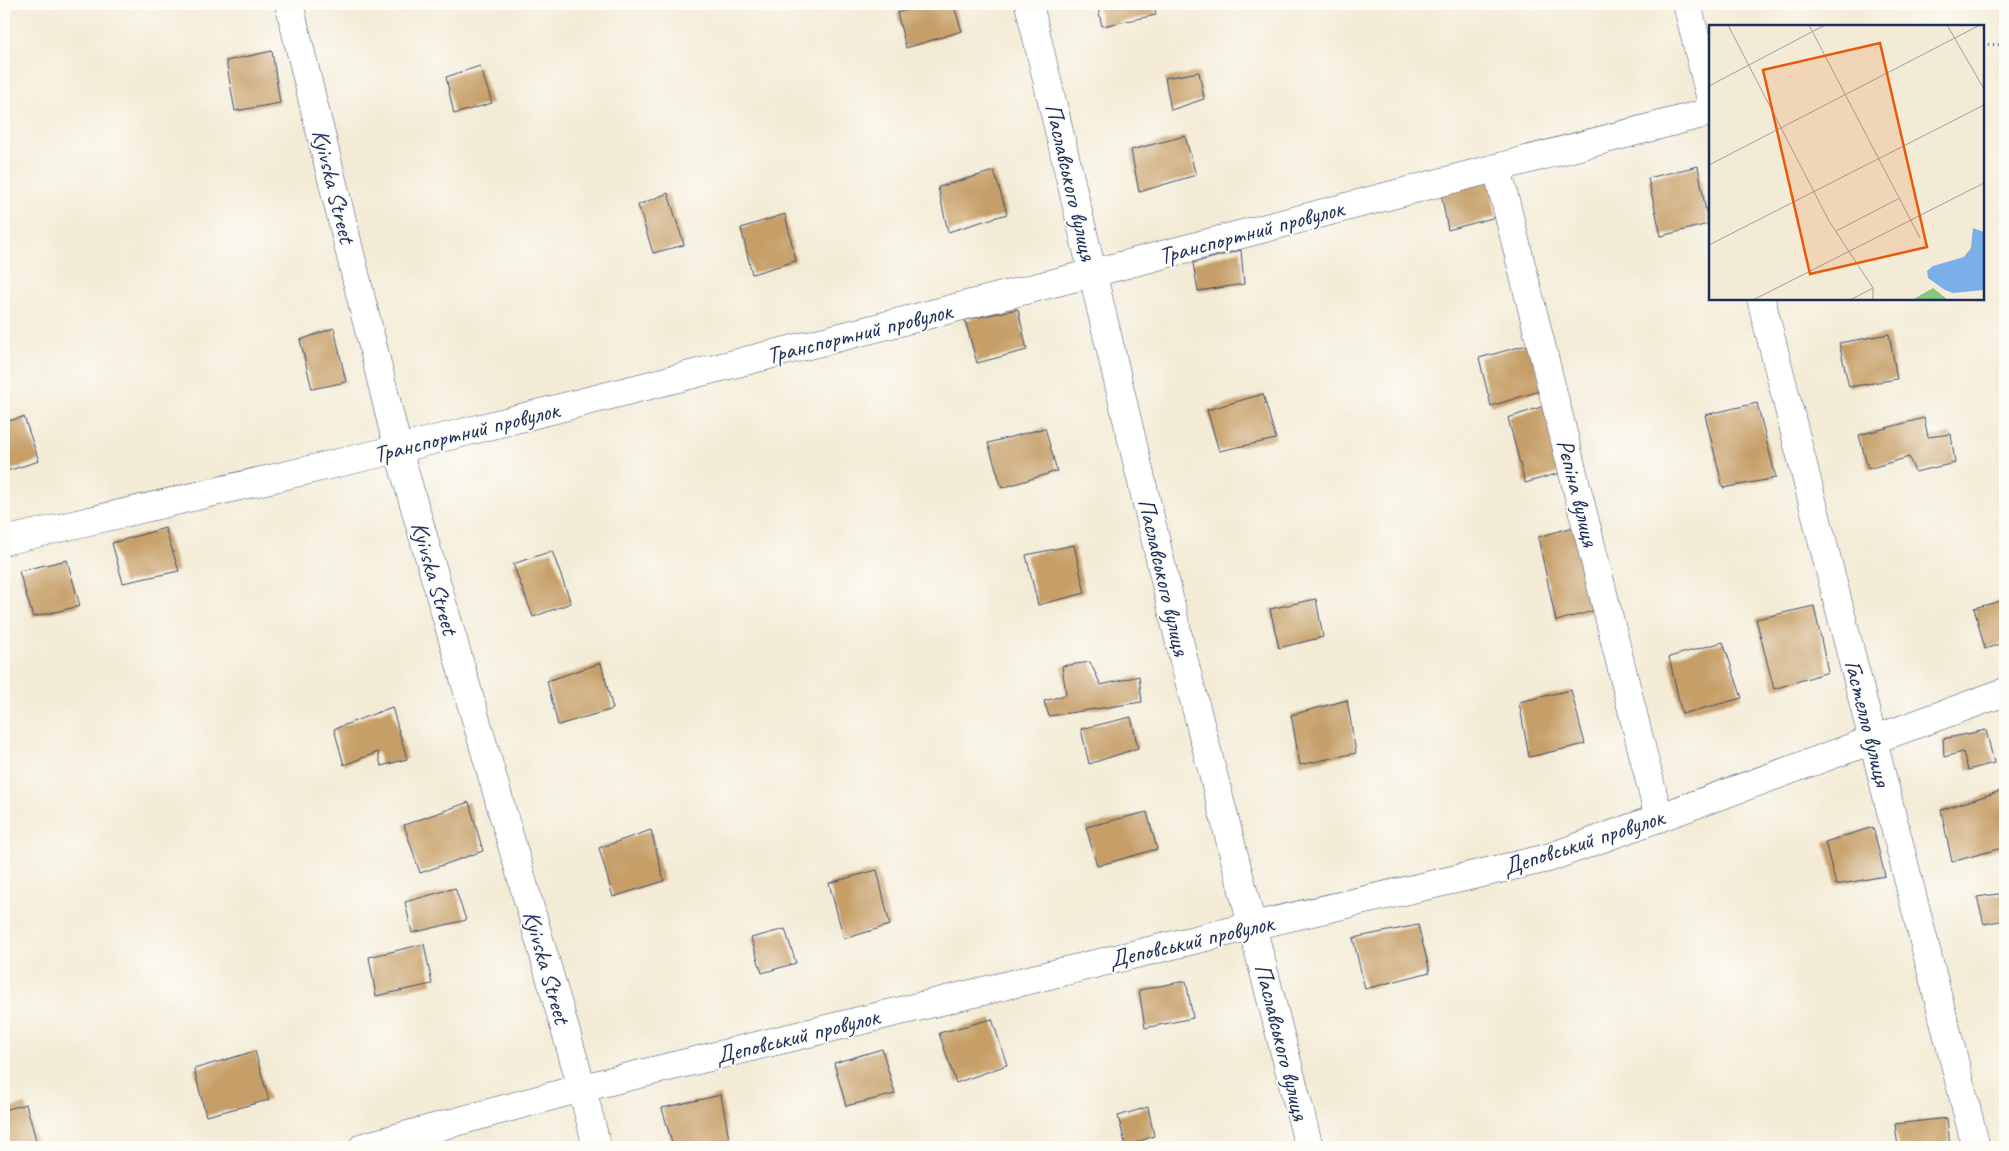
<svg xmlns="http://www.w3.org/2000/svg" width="2009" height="1151" font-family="Caveat,sans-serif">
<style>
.building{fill:#c69f68}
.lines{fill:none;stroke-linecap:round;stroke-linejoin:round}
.minor-casing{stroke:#3b4b70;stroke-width:29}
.path{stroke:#3b4b70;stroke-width:3;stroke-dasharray:1 4;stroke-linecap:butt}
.minor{stroke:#fff;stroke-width:28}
.labels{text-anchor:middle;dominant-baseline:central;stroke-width:4;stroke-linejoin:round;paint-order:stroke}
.street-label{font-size:24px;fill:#1b2f5e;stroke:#fdfcf7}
.inset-road{fill:none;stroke:#9da0a5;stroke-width:1}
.view{fill:#e8590c;fill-opacity:0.15;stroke:#e8590c;stroke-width:2.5}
.inset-edge{fill:none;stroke:#1b2f5e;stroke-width:2.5}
</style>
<rect width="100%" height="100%" fill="#fdfcf7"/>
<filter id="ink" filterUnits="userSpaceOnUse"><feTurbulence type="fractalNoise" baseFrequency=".02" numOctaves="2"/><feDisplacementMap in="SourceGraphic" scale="10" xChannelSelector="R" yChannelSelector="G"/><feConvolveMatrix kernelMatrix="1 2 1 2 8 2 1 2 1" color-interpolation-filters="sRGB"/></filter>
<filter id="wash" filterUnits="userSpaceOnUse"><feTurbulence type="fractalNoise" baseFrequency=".0096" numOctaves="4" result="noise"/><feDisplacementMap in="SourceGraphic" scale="20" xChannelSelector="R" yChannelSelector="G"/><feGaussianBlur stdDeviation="1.12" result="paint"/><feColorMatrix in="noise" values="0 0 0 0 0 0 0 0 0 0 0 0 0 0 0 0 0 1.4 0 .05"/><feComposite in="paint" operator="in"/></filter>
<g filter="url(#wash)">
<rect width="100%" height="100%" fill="#f3ebd5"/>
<g id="blocks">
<g class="building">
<polygon points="926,4 953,4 962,31 906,48 897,13"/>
<polygon points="1097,4 1154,4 1156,15 1102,26"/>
<polygon points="272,51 280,103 235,111 226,61"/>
<polygon points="480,66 492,103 454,114 446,77"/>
<polygon points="1199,72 1204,99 1171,110 1165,78"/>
<polygon points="1185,136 1196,175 1139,192 1131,150"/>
<polygon points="1698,166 1708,224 1661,236 1648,178"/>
<polygon points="994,171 1007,214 948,232 938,187"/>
<polygon points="1490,180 1496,217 1448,230 1441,193"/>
<polygon points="668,193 684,245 653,253 638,205"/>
<polygon points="785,214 796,261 752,274 741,228"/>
<polygon points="1241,250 1244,284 1198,291 1193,263"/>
<polygon points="1018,309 1027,350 977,363 965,320"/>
<polygon points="334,328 346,382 312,389 300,340"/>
<polygon points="1889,334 1897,379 1849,387 1839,343"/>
<polygon points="1530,344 1543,390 1491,406 1479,358"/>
<polygon points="1263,394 1276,439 1219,451 1207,410"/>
<polygon points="1757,403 1776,478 1723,488 1705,415"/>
<polygon points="1547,405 1563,472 1525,483 1508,418"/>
<polygon points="24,417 39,461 4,472 4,422"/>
<polygon points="1924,418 1928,437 1951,434 1955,463 1915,472 1909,457 1868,469 1859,435"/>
<polygon points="1045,428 1057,471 1002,488 988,443"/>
<polygon points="1577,526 1597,610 1556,621 1538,537"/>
<polygon points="165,528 179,571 123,583 112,543"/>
<polygon points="1074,545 1085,593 1038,605 1026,555"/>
<polygon points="552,551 571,603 533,617 513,564"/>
<polygon points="67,560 80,606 33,617 19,571"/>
<polygon points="1316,599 1323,637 1279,648 1270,609"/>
<polygon points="2005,600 2005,642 1985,649 1974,608"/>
<polygon points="1814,606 1828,672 1774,689 1756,619"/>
<polygon points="1723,642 1742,698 1682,714 1669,657"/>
<polygon points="1090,662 1101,685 1139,676 1142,702 1049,716 1044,701 1066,695 1062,666"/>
<polygon points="601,663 613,709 558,725 547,681"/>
<polygon points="1571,690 1585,744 1529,757 1519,702"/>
<polygon points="1347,700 1356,753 1300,765 1291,715"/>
<polygon points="392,707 407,759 381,766 378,752 344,765 334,729"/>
<polygon points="1131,717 1138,748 1089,764 1081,729"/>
<polygon points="1986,730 1994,763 1968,770 1963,752 1944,757 1943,739"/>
<polygon points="2004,790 2005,847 1952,862 1941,810"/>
<polygon points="469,802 483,851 420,873 404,825"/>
<polygon points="1147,812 1157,849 1097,866 1086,827"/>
<polygon points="1873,827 1885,876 1836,885 1825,842"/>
<polygon points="651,830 664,881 613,897 599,848"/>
<polygon points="877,870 890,925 844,939 829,883"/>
<polygon points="455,888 466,920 412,933 405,902"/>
<polygon points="2005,893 2005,920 1984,924 1977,897"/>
<polygon points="1418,925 1430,972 1365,989 1353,938"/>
<polygon points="785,929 796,963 762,973 751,938"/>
<polygon points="424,944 432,984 376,996 369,957"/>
<polygon points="1186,981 1193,1018 1145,1028 1139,990"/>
<polygon points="992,1019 1007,1065 956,1083 939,1033"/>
<polygon points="882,1049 895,1094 846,1106 834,1063"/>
<polygon points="255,1051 269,1100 206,1116 194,1069"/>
<polygon points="721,1095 730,1144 713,1147 673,1147 662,1108"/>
<polygon points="26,1104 38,1147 4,1147 4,1110"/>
<polygon points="1148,1107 1154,1136 1126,1146 1118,1116"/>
<polygon points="1947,1118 1950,1147 1898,1147 1895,1124"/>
</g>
</g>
</g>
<g filter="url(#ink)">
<use href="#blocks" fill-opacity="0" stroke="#3b4b70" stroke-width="1"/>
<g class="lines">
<g class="minor-casing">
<g id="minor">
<polyline points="289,4 398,449 582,1088 597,1147"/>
<polyline points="1029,4 1185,665 1309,1147"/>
<polyline points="1687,4 1710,96"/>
<polyline points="1497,168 1659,818"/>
<polyline points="1761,299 1976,1147"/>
<polyline points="4,541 398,449 1093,273 1710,112"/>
<polyline points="363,1147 582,1088 1252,926 1548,858 2005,692"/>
</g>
</g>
<polyline class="path" points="1983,44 2005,45"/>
<use href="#minor" class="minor"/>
</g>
</g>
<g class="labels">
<g class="street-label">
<text transform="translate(1071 182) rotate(77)">Паславського вулиця</text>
<text transform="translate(334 186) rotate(76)">Kyivska Street</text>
<text transform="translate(1251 232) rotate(-15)">Транспортний провулок</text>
<text transform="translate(859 333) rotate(-14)">Транспортний провулок</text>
<text transform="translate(466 432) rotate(-14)">Транспортний провулок</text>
<text transform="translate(1578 493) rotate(76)">Рєпіна вулиця</text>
<text transform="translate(1164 577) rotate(77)">Паславського вулиця</text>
<text transform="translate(435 578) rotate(74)">Kyivska Street</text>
<text transform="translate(1868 723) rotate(76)">Гастелло вулиця</text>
<text transform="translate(1583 842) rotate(-18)">Деповський провулок</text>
<text transform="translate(1191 941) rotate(-13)">Деповський провулок</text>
<text transform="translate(547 967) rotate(74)">Kyivska Street</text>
<text transform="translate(797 1036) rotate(-14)">Деповський провулок</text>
<text transform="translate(1282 1042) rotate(76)">Паславського вулиця</text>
</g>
</g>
<g transform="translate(1709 25)">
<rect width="275" height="275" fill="#f3ebd5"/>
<path d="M224 263 239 275H203Z" fill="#86c67e"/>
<path d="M264 203 275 207V265L244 268 236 265 219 253 218 246 224 241 255 232 262 223Z" fill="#7aafe8"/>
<path class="inset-road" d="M19 0 120 196 164 263V275M100 0 211 213M238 0 275 64M0 61 116 0M0 140 271 0M127 206 189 174M0 220 275 80M44 275 275 158M141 275 164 263"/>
<path class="view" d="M171 18 218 222 101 249 54 45Z"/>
<rect width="275" height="275" class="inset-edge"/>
</g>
<rect width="2009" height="1151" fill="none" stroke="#fdfcf7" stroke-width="20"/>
</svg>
